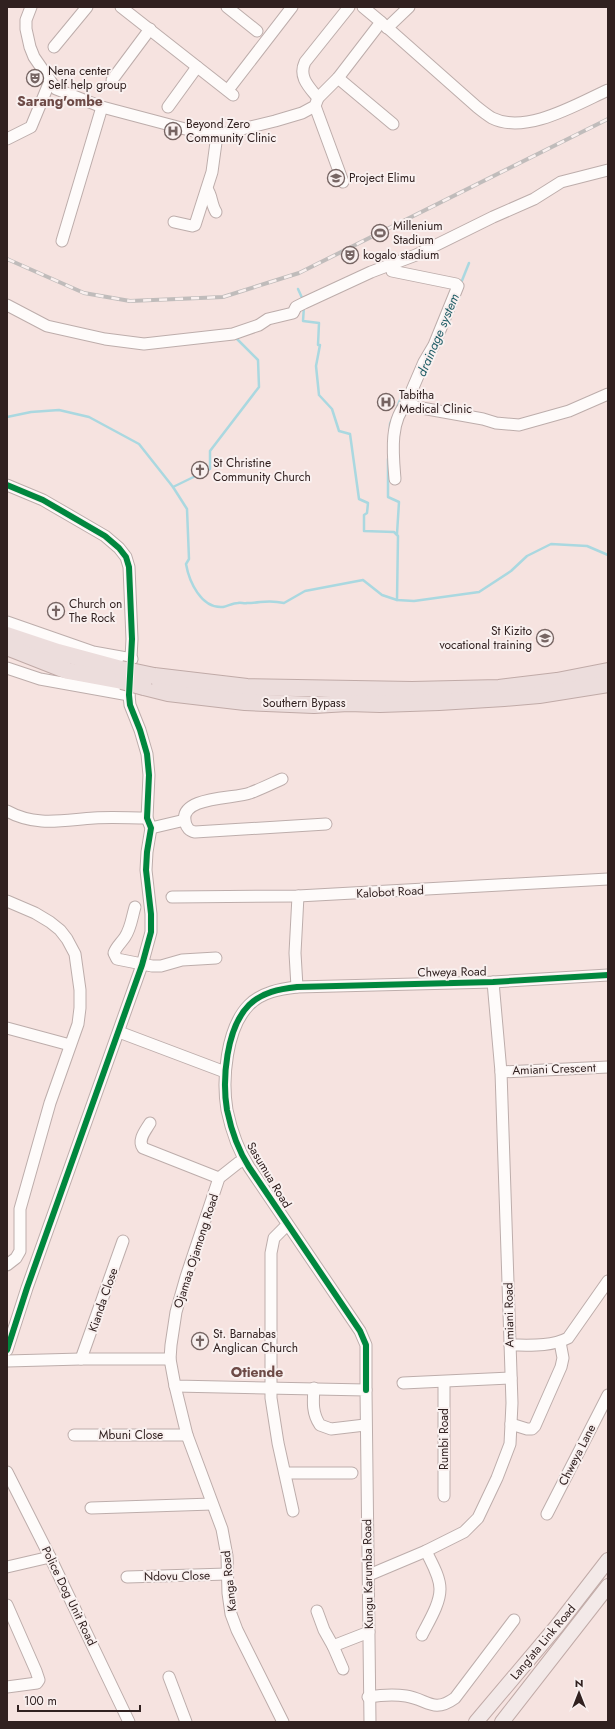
<svg xmlns="http://www.w3.org/2000/svg" width="615" height="1729" font-family="Jost,sans-serif">
<style>
.lines{fill:none;stroke-linecap:round;stroke-linejoin:round}
.stream{stroke:#aad8e0;stroke-width:2.5}
.minor-casing{stroke:#bdadab;stroke-width:13}
.major-casing{stroke:#c0aaa7;stroke-width:16}
.highway-casing{stroke:#c0aaa7;stroke-width:18}
.minor{stroke:#fefbfa;stroke-width:11}
.major{stroke:#f3e9e8;stroke-width:14}
.highway{stroke:#ecdddc;stroke-width:16}
.rail-casing{stroke:#c0bcbb;stroke-width:4}
.rail{stroke:#f9f0ef;stroke-width:2.5;stroke-dasharray:8;stroke-linecap:butt}
.highway-bridge-casing{stroke:#c0aaa7;stroke-width:18;stroke-linecap:butt}
.highway-bridge{stroke:#ecdddc;stroke-width:16}
.cycleway-casing{stroke:#f9f0ef;stroke-width:8}
.cycleway{stroke:#00873e;stroke-width:6}
.labels{text-anchor:middle;dominant-baseline:central;stroke-width:4;stroke-linejoin:round;paint-order:stroke}
.poi-label{font-size:12px;fill:#312120;stroke:#f9f0ef;text-anchor:start}
.street-label{font-size:12px;fill:#312120;stroke:#f9f0ef}
.water-label{font-size:13px;font-style:italic;fill:#205e67;stroke:#f9f0ef}
.quarter-label{font-size:14px;font-weight:bold;fill:#6d4a46;stroke:#f9f0ef}
</style>
<rect width="100%" height="100%" fill="#f6e3e0"/>
<g class="lines">
<g class="stream">
<polyline points="461,283 469,263"/>
<polyline points="298,289 303,300"/>
<polyline points="304,306 303,321 319,323 318,345 320,345 316,366 319,395 332,409 339,431 350,434 359,499 368,503 367,513 364,515 364,531 394,532 398,536 397,600"/>
<path d="M7 417 31 412 59 410 89 417 139 444 173 487 187 509 189 559 186 564C189 581 201 609 223 607 228 606 233 603 238 603 241 602 244 604 247 603 262 603 267 599 284 603L305 591 363 580 382 595 397 600 414 601 479 592 511 571 527 556 551 544 587 546 608 555"/>
<polyline points="390,430 390,424 403,393 408,391"/>
<polyline points="388,459 388,497 399,502 397,534"/>
<polyline points="173,487 210,469 210,451 259,387 258,360 235,337"/>
</g>
<g class="minor-casing">
<g id="minor">
<polyline points="31,7 26,20 26,29 30,47 34,57 56,89 102,107 189,130 217,135 275,121 302,113 315,106 318,98 338,78 381,22 363,7"/>
<polyline points="121,7 233,95"/>
<polyline points="227,7 257,31"/>
<path d="M381 22 477 107C482 111 487 115 492 118 526 135 577 104 608 90"/>
<polyline points="387,28 409,7"/>
<polyline points="54,47 87,7"/>
<polyline points="338,78 393,124"/>
<polyline points="112,80 150,29"/>
<polyline points="228,90 292,7"/>
<path d="M318 98C309 87 298 77 305 62L349 7"/>
<polyline points="315,106 343,182"/>
<polyline points="168,107 197,67"/>
<polyline points="7,139 31,127 50,81"/>
<path d="M207 189C212 195 211 204 216 212"/>
<polyline points="174,222 192,226 195,225 212,172 217,135"/>
<polyline points="62,241 102,107"/>
<polyline points="391,263 392,271 456,284 458,286 434,345 424,362 409,397 408,402 416,407 483,419 496,423 519,425 569,411 608,394"/>
<polyline points="7,305 47,326 105,339 144,344 233,334 259,325 268,319 293,313 296,307 304,303 371,272 416,255 493,217 534,199 561,182 608,170"/>
<path d="M395 479C393 455 389 420 408 402"/>
<polyline points="7,485 43,500 105,536 119,548 126,557 129,567 132,639 129,695 130,705 140,730 147,754 149,775 147,818 151,828 147,852 146,870 151,914 151,932 142,965 27,1288 7,1350"/>
<polyline points="7,622 93,652 132,659"/>
<polyline points="7,668 40,679 129,695"/>
<path d="M282 779C271 784 261 789 250 793 235 799 179 796 185 822 187 828 189 831 195 832L326 824"/>
<path d="M7 811C36 827 63 820 94 818 112 817 129 818 147 818"/>
<polyline points="151,828 185,820"/>
<polyline points="172,897 298,896 608,879"/>
<polyline points="7,901 35,913 50,922 60,930 67,939 75,954 80,990 80,1008 78,1024 50,1103 20,1209 20,1251 16,1258 7,1265"/>
<path d="M135 907C132 917 131 928 125 937 121 943 116 947 114 953L117 959 152 966H161L182 960 216 958"/>
<polyline points="297,987 295,953 298,896"/>
<polyline points="7,1028 70,1045"/>
<polyline points="119,1032 225,1072"/>
<polyline points="501,1072 608,1067"/>
<path d="M150 1123C146 1130 137 1140 143 1148L219 1178"/>
<polyline points="244,1160 238,1163 219,1178 186,1277 176,1312 171,1345 170,1359 175,1386 366,1390 370,1722"/>
<polyline points="287,1225 274,1238 271,1253 271,1398 278,1443 293,1511"/>
<path d="M510 1345C528 1345 551 1347 568 1338L608 1281"/>
<polyline points="81,1359 123,1241"/>
<polyline points="7,1361 81,1359 170,1359"/>
<polyline points="403,1383 511,1378"/>
<polyline points="175,1386 187,1435 222,1529 227,1556 228,1593 231,1614 237,1630 283,1722"/>
<path d="M314 1388C313 1402 312 1413 320 1425L331 1429 365 1425"/>
<path d="M366 1390V1345L360 1331 249 1167C238 1150 231 1129 227 1110 222 1080 226 1028 249 1005 262 992 280 989 297 987L493 982 608 975"/>
<polyline points="511,1424 527,1429 532,1429 535,1426 561,1367 563,1358 560,1342"/>
<polyline points="74,1435 187,1435"/>
<polyline points="7,1472 50,1557 129,1722"/>
<polyline points="285,1473 352,1473"/>
<polyline points="444,1496 444,1383"/>
<polyline points="91,1508 212,1504"/>
<polyline points="547,1514 608,1395"/>
<polyline points="7,1567 50,1557"/>
<polyline points="369,1575 426,1551 464,1532 478,1518 497,1478 510,1444 512,1403 501,1072 493,982"/>
<polyline points="127,1577 227,1574"/>
<polyline points="7,1605 36,1671 39,1680 37,1683 7,1687"/>
<polyline points="317,1611 324,1630 333,1646 369,1632"/>
<path d="M422 1635C429 1621 440 1604 440 1589 440 1576 431 1562 426 1551"/>
<polyline points="333,1646 343,1669"/>
<polyline points="169,1677 186,1722"/>
<path d="M368 1697C381 1695 393 1694 406 1696 427 1699 433 1714 455 1698L514 1620"/>
</g>
</g>
<g class="major-casing">
<g id="major">
<polyline points="476,1722 557,1626 608,1560"/>
<polyline points="502,1722 608,1586"/>
</g>
</g>
<g class="highway-casing">
<g id="highway">
<polyline points="7,635 58,652 121,669"/>
<polyline points="7,647 68,671 122,681"/>
<polyline points="154,676 247,687 412,690 499,688 557,681 608,671"/>
<polyline points="144,687 168,693 245,702 314,705 348,703 380,704 439,702 504,698 539,695 608,684"/>
</g>
</g>
<use href="#minor" class="minor"/>
<use href="#major" class="major"/>
<use href="#highway" class="highway"/>
<g class="rail-casing">
<polyline id="rail" points="7,259 84,293 130,301 223,297 299,273 608,119"/>
</g>
<use href="#rail" class="rail"/>
<g class="highway-bridge-casing">
<g id="highway-bridge">
<polyline points="121,669 154,676"/>
<polyline points="122,681 144,687"/>
</g>
</g>
<use href="#highway-bridge" class="highway-bridge"/>
<g class="cycleway-casing">
<g id="cycleway">
<polyline points="7,485 43,500 105,536 119,548 126,557 129,567 132,639 129,695 130,705 140,730 147,754 149,775 147,818 151,828 147,852 146,870 151,914 151,932 142,965 27,1288 7,1350"/>
<path d="M366 1390V1345L360 1331 249 1167C238 1150 231 1129 227 1110 222 1080 226 1028 249 1005 262 992 280 989 297 987L493 982 608 975"/>
</g>
</g>
<use href="#cycleway" class="cycleway"/>
</g>
<defs>
<g id="theatre-ring" transform="scale(0.9)"><circle r="9.5" fill="#f9f0ef" stroke="#766563" stroke-width="1.5"/><path d="M-5-5.5Q0-4 5-5.5V0Q5 5 0 6Q-5 5-5 0ZM-3.3-2.5H-1v1.5H-3.3ZM1-2.5H3.3v1.5H1ZM-2.8 1Q0 5.5 2.8 1Z" fill="#766563"/></g>
<g id="hospital-ring" transform="scale(0.9)"><circle r="9.5" fill="#f9f0ef" stroke="#766563" stroke-width="1.5"/><path d="M-5-5h3v3.5h4V-5h3V5h-3V1.5h-4V5h-3Z" fill="#766563"/></g>
<g id="university-ring" transform="scale(0.9)"><circle r="9.5" fill="#f9f0ef" stroke="#766563" stroke-width="1.5"/><path d="M0-5L7-2L0 1L-7-2ZM-4 1L0 2.5L4 1V4Q0 6-4 4Z" fill="#766563"/></g>
<g id="stadium-ring" transform="scale(0.9)"><circle r="9.5" fill="#f9f0ef" stroke="#766563" stroke-width="1.5"/><path d="M0-5a6.5 5 0 1 0 0 10a6.5 5 0 1 0 0-10ZM-3.5-1.8h7v3.6h-7Z" fill="#766563"/></g>
<g id="church-ring" transform="scale(0.9)"><circle r="9.5" fill="#f9f0ef" stroke="#766563" stroke-width="1.5"/><path d="M-1.2-6h2.4v3.5h3.3v2.4h-3.3V6h-2.4V-.1h-3.3v-2.4h3.3Z" fill="#766563"/></g>
</defs>
<g fill-rule="evenodd">
<use href="#theatre-ring" x="35" y="78"/>
<use href="#hospital-ring" x="173" y="131"/>
<use href="#university-ring" x="336" y="178"/>
<use href="#stadium-ring" x="380" y="233"/>
<use href="#theatre-ring" x="350" y="255"/>
<use href="#hospital-ring" x="386" y="402"/>
<use href="#church-ring" x="200" y="470"/>
<use href="#church-ring" x="56" y="611"/>
<use href="#university-ring" x="545" y="638"/>
<use href="#church-ring" x="200" y="1341"/>
</g>
<g class="labels">
<g class="poi-label">
<text x="48" y="71">Nena center<tspan x="48" dy="14">Self help group</tspan></text>
<text x="186" y="124">Beyond Zero<tspan x="186" dy="14">Community Clinic</tspan></text>
<text x="349" y="178">Project Elimu</text>
<text x="393" y="226">Millenium<tspan x="393" dy="14">Stadium</tspan></text>
<text x="363" y="255">kogalo stadium</text>
<text x="399" y="395">Tabitha<tspan x="399" dy="14">Medical Clinic</tspan></text>
<text x="213" y="463">St Christine<tspan x="213" dy="14">Community Church</tspan></text>
<text x="69" y="604">Church on<tspan x="69" dy="14">The Rock</tspan></text>
<text x="532" y="631" text-anchor="end">St Kizito<tspan x="532" dy="14">vocational training</tspan></text>
<text x="213" y="1334">St. Barnabas<tspan x="213" dy="14">Anglican Church</tspan></text>
</g>
<g class="street-label">
<text x="304" y="703">Southern Bypass</text>
<text transform="translate(390 892) rotate(-3)">Kalobot Road</text>
<text transform="translate(452 972) rotate(-1)">Chweya Road</text>
<text transform="translate(554 1069) rotate(-2)">Amiani Crescent</text>
<text transform="translate(269 1175) rotate(59)">Sasumua Road</text>
<text transform="translate(196 1251) rotate(-72)">Ojamaa Ojamong Road</text>
<text transform="translate(103 1300) rotate(-71)">Kianda Close</text>
<text transform="translate(509 1315) rotate(-91)">Amiani Road</text>
<text x="131" y="1435">Mbuni Close</text>
<text transform="translate(444 1439) rotate(-90)">Rumbi Road</text>
<text transform="translate(577 1455) rotate(-63)">Chweya Lane</text>
<text transform="translate(368 1574) rotate(-91)">Kungu Karumba Road</text>
<text transform="translate(177 1576) rotate(-1)">Ndovu Close</text>
<text transform="translate(229 1581) rotate(-96)">Kanga Road</text>
<text transform="translate(69 1596) rotate(64)">Police Dog Unit Road</text>
<text transform="translate(543 1642) rotate(-50)">Lang'ata Link Road</text>
</g>
<g class="water-label">
<text transform="translate(438 335) rotate(-67)">drainage system</text>
</g>
<g class="quarter-label">
<text x="60" y="101">Sarang'ombe</text>
<text x="257" y="1372">Otiende</text>
</g>
</g>
<rect width="615" height="1729" fill="none" stroke="#312120" stroke-width="16"/>
<g transform="translate(579 1693)" stroke="#f9f0ef" stroke-width="3" paint-order="stroke">
<path d="M0-3L7 15L0 10L-7 15Z" fill="#312120"/>
<text y="-6" font-size="11" font-weight="bold" text-anchor="middle" fill="#312120">N</text>
</g>
<path d="M18 1705v6h122v-6" fill="none" stroke="#312120" stroke-width="2"/>
<text x="24" y="1705" font-size="12" fill="#312120" stroke="#f9f0ef" stroke-width="3" paint-order="stroke">100 m</text>
</svg>
